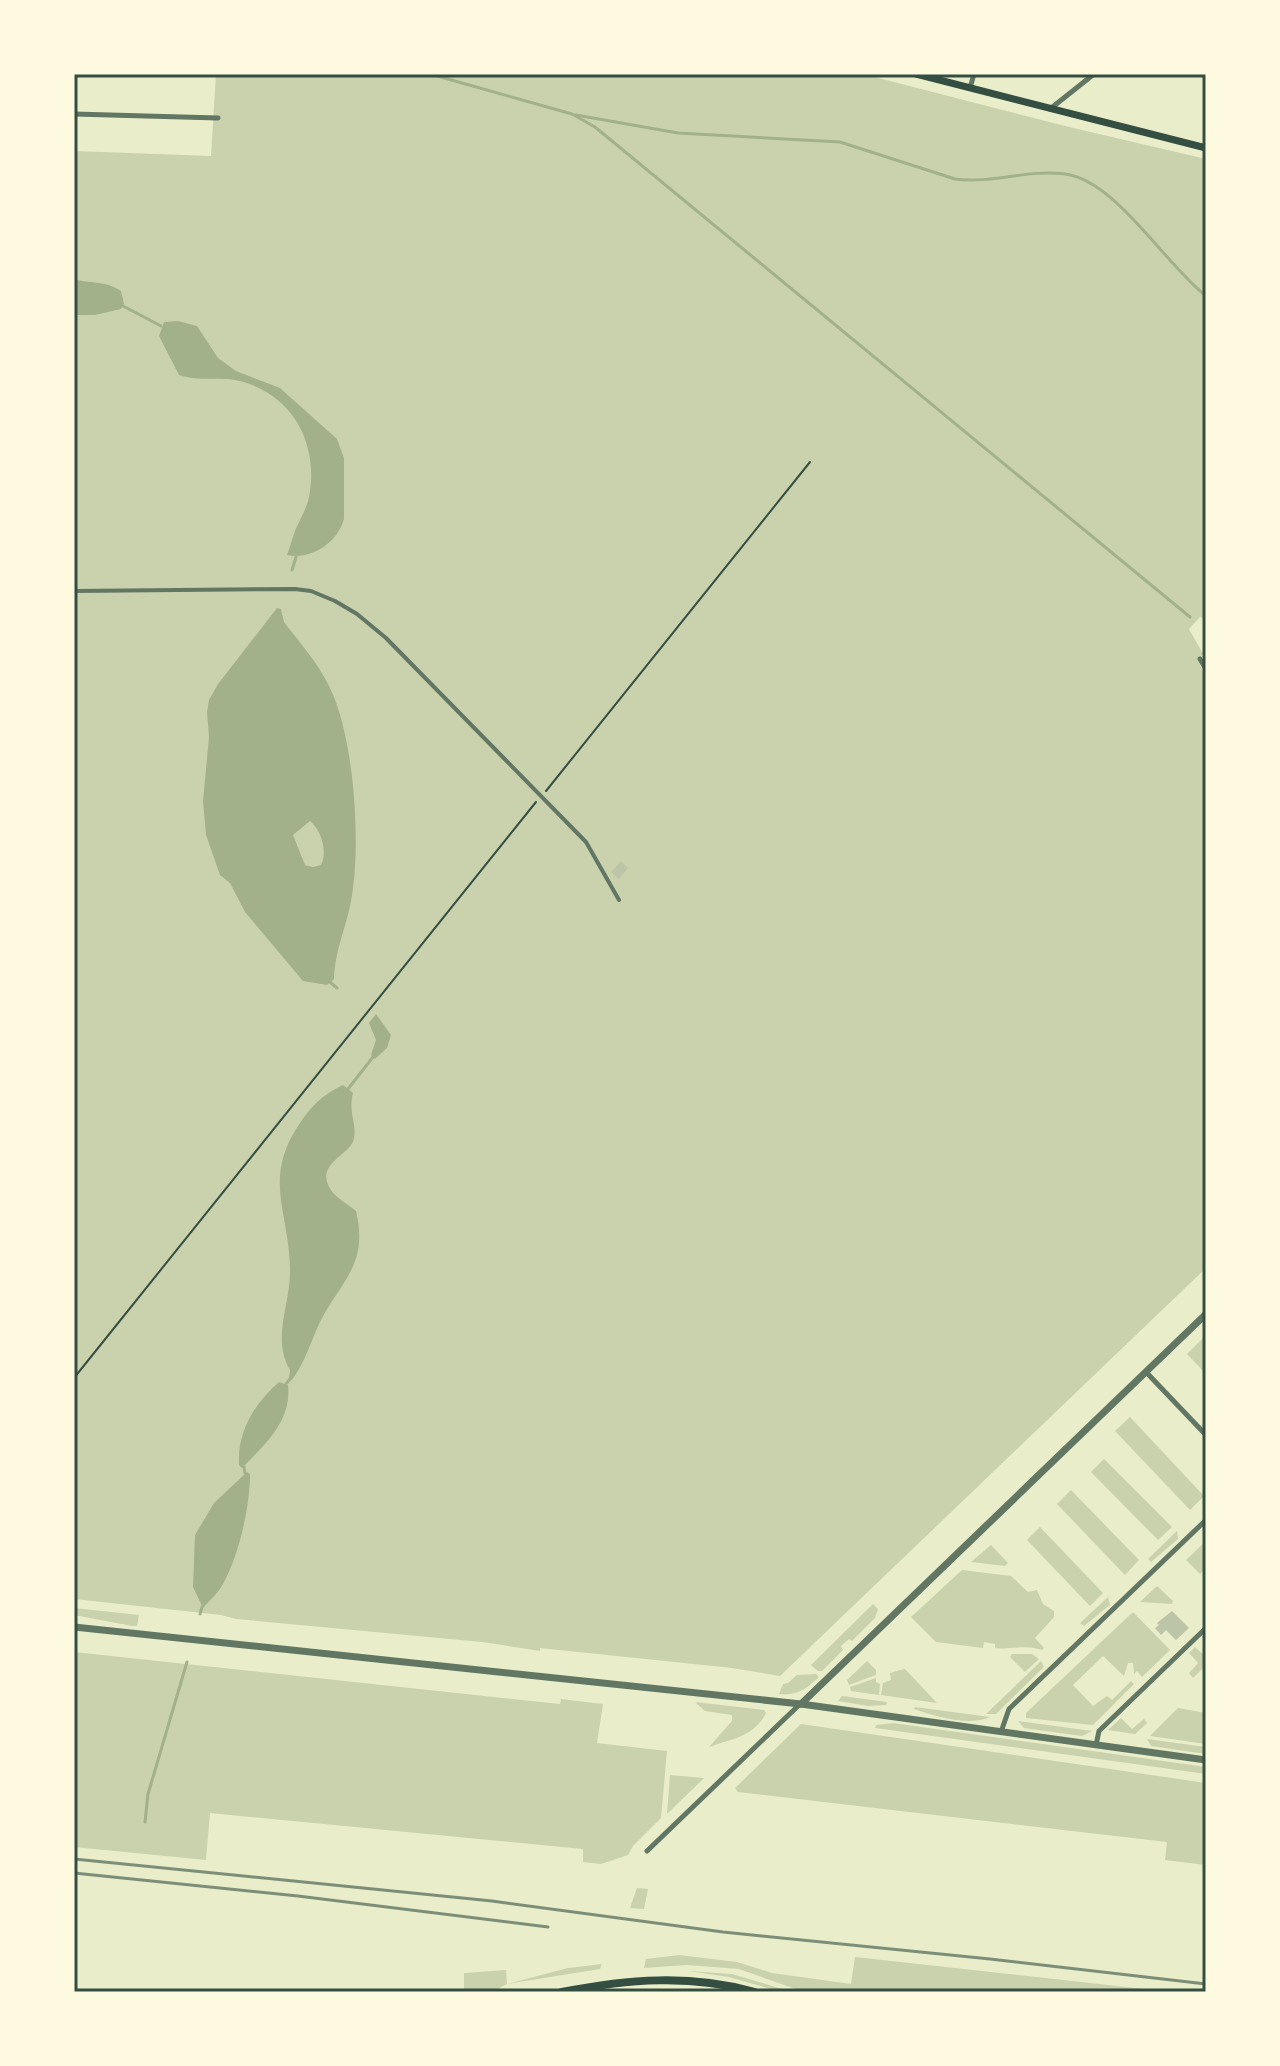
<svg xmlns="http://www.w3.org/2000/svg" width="1280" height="2066" font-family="'Fira Sans Condensed',sans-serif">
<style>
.green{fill:#cad2ad}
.water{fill:#a3b18a;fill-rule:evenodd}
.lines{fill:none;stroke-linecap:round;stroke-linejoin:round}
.stream{stroke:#a3b18a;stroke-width:3}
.building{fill:#bcc5a7}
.path{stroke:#344e41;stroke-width:2}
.pedestrian{stroke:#617663;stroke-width:4}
.minor{stroke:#617663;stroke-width:5}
.tertiary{stroke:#617663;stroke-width:7}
.secondary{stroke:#344e41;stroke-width:7}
.primary{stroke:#344e41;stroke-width:8}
.tram{stroke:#7c8e77;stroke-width:2}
.rail{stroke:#7c8e77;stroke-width:3}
.neatline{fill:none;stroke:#344e41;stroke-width:3}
</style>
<rect width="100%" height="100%" fill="#e9edc9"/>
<g class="green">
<polygon points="216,74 863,74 1065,126 1206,159 1206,619 1200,617 1189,629 1203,654 1198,659 1206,680 1206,1268 780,1676 732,1668 540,1648 540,1651 482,1642 236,1619 221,1615 74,1599 74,151 211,156"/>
<polygon points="1204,1337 1206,1339 1206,1374 1187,1354"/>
<polygon points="1130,1417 1204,1496 1190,1510 1115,1431"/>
<polygon points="1104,1459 1172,1527 1158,1540 1091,1472"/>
<polygon points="1071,1490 1139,1560 1125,1575 1057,1504"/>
<polygon points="1040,1527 1103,1593 1090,1606 1027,1540"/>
<polygon points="1177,1531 1178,1539 1151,1562 1148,1559"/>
<polygon points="1206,1541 1206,1568 1200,1574 1186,1560"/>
<polygon points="991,1545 1008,1563 1005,1566 971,1562"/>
<path d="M962 1570 1011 1576 1028 1592 1037 1590 1043 1604 1054 1611V1617L1035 1638 1044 1648 1042 1650C1025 1644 1011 1650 995 1648V1644L984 1642 983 1648 936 1642 911 1617Z"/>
<polygon points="1157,1586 1173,1601 1172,1604 1140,1602"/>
<polygon points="1108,1597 1110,1605 1084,1626 1080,1623"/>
<polygon points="873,1604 878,1609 875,1618 852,1641 849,1639 841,1646 843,1650 822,1671 818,1671 811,1665"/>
<polygon points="74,1608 139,1615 137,1626 132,1626 74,1615"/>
<polygon points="1133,1612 1170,1650 1142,1677 1137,1671 1134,1674 1133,1663 1128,1663 1124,1676 1103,1656 1073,1685 1093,1706 1107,1696 1112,1700 1131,1681 1134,1684 1093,1725 1026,1718 1026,1713"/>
<polygon points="1195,1647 1206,1657 1206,1665 1193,1678 1189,1673 1198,1663 1189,1653"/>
<polygon points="74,1652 560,1704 561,1699 603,1704 597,1743 667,1751 661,1818 633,1846 628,1855 601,1864 583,1862 583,1849 210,1813 206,1860 74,1847"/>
<polygon points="1012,1654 1032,1654 1039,1659 1025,1672 1010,1657"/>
<polygon points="867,1661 876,1670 876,1675 849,1685 847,1680"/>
<polygon points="1041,1661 1044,1667 996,1714 986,1714"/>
<polygon points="904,1669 905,1669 937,1703 881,1695 883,1683 891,1680 890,1673"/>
<path d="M816 1674 819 1677C806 1689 797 1696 779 1694L783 1684 788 1683 797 1675Z"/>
<polygon points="876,1678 876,1682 880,1684 879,1695 851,1691 850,1687"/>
<polygon points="842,1696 887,1702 886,1705 868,1706 838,1701"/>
<path d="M695 1702 764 1710 766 1713C755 1736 732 1739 709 1747L732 1721V1715L705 1711Z"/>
<path d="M915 1707 990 1717C969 1727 935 1716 914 1709Z"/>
<polygon points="1178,1708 1206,1713 1206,1744 1150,1736"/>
<polygon points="1121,1718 1132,1729 1144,1719 1147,1723 1135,1734 1108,1730"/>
<polygon points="1018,1721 1092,1731 1082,1736 1024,1728"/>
<polygon points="893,1723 1206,1767 1206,1774 875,1728 876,1725"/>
<polygon points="801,1724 1206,1783 1206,1865 1165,1860 1167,1842 738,1792 735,1788"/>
<polygon points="1147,1739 1206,1747 1206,1754 1151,1746"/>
<polygon points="670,1775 704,1778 667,1814"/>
<polygon points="637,1888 648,1889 644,1909 630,1908"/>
<polygon points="679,1955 737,1962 772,1973 851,1984 855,1957 1171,1992 804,1992 739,1969 687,1965 644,1968 646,1959"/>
<polygon points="602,1964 600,1969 507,1984 492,1992 459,1992 464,1991 464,1973 506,1970 507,1984 568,1968"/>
<polygon points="688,1971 732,1974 792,1992 781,1992 729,1977"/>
</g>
<g class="water">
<path d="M74 279C90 284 105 280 121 291L124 304 121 309 95 315H74Z"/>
<path d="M178 321 197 326 218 358 236 371 280 388 337 439 344 458V519C337 543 312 560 287 555 290 547 292 539 295 531 300 519 306 510 309 497 319 445 294 395 240 381 219 376 200 382 179 375L159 336 164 322Z"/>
<path d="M277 608 281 609 284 622C300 643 319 664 330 688 354 737 361 841 352 895 348 924 335 948 334 979L327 985 303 981 245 912 230 883 220 875 206 835 203 801 209 737 207 712 209 700 218 684ZM310 821C321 830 328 851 321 865L313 867 305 865 293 835Z"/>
<polygon points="376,1014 391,1035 387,1048 375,1059 371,1055 376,1040 369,1023"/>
<path d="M343 1085 353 1093C348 1113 357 1123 354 1138 352 1155 313 1163 331 1190 336 1198 349 1205 356 1211 369 1265 341 1280 319 1324 310 1344 305 1362 292 1380L289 1378 290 1370C271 1338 291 1304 290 1268 289 1212 263 1179 298 1126 312 1105 321 1096 343 1085Z"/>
<path d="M279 1382 288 1385C292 1422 264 1445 242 1468L239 1465C237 1431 255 1403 279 1382Z"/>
<path d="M247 1472 250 1474C250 1507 239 1555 223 1584 218 1593 210 1600 203 1608L193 1587 195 1535 214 1503Z"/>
</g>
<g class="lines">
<g class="stream">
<polyline points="430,74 572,114 595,127 1190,617"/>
<path d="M576 115 678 133 840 142 955 179C992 184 1028 169 1065 174 1115 180 1164 263 1206 296"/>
<polyline points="123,306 161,326"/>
<polyline points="292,570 296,557"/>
<polyline points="330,982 337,988"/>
<polyline points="348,1089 373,1057"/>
<polyline points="286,1384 290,1379"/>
<polyline points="244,1467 245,1473"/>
<polyline points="200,1614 202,1607"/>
<polyline points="145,1822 148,1794 187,1662"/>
</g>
</g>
<g class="building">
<polygon points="621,861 628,868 619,879 611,872"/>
<polygon points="1172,1611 1189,1628 1176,1640 1166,1630 1161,1635 1155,1628 1159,1625 1157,1623"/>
</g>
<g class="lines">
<g class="path">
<polyline points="546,791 810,462"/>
<polyline points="74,1378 536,802"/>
</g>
<polyline class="pedestrian" points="74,591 295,589 311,591 335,601 357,614 386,638 586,842 619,900"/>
<g class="minor">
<polyline points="970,88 974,74"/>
<polyline points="1050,109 1094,74"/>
<polyline points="74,114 218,118"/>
<polyline points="1200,659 1206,669"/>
<polyline points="1146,1372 1206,1435"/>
<polyline points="1001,1732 1009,1709 1206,1520"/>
<polyline points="1096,1745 1099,1731 1206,1628"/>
<polyline points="647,1851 799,1705"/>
</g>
<g class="tertiary">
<polyline points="74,1627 801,1704 1206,1760"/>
<polyline points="801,1704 1206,1314"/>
</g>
<polyline class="secondary" points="916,74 1206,148"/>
<path class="primary" d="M562 1992C627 1979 690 1974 755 1992"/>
<polyline class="tram" points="636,1992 680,1992"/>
<g class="rail">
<polyline points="74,1859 492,1901 723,1932 990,1959 1206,1984"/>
<polyline points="74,1873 298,1896 548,1927"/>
</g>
</g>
<rect width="1280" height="2066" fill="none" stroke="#fefae0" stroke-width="152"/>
<rect x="76" y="76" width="1128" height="1914" class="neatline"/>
</svg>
